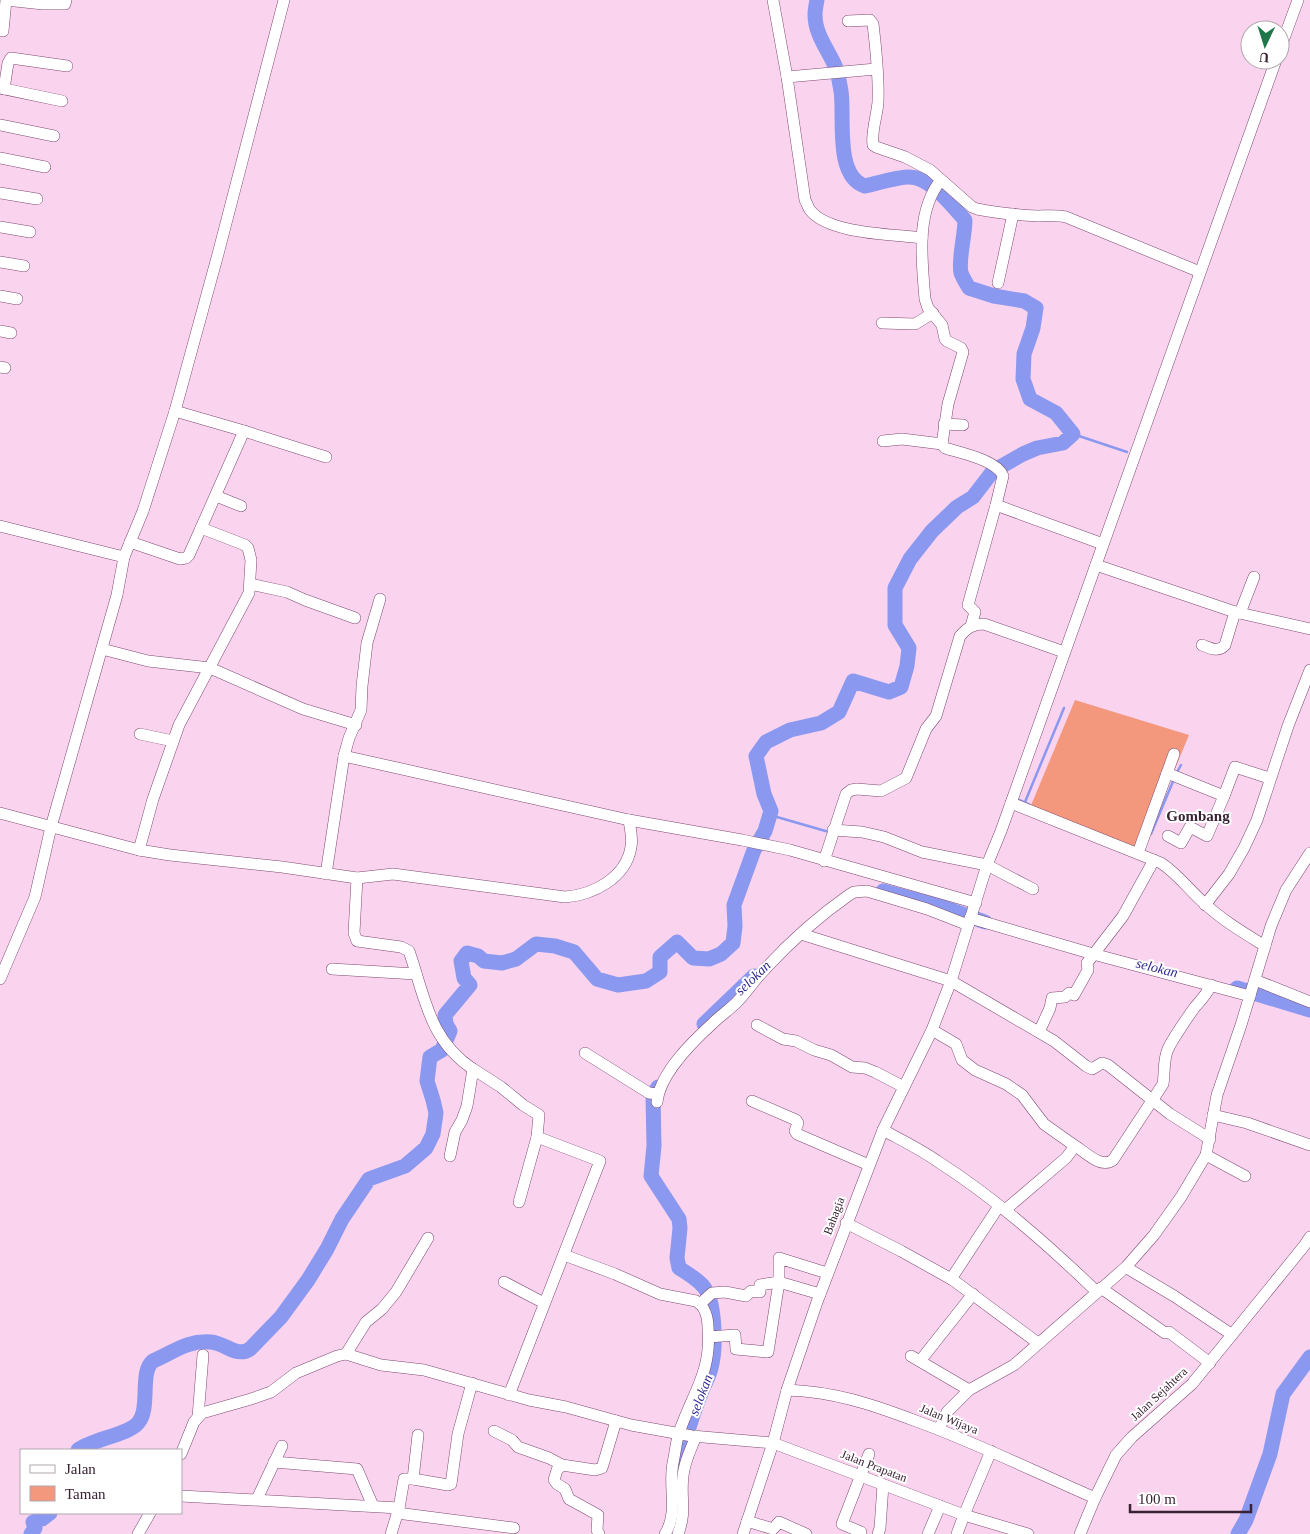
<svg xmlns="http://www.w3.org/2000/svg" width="1310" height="1534" font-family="Georgia,serif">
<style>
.green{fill:#f3977d}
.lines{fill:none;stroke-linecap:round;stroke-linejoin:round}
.stream{stroke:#8a98f0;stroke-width:2.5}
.river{stroke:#8a98f0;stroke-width:15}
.minor-casing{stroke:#7e4971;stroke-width:12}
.minor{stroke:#fff;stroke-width:11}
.labels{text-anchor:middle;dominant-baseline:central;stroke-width:4;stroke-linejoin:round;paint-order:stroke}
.street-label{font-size:12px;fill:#392233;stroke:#fff}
.water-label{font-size:14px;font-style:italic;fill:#2d298f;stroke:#fff}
.quarter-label{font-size:15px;font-weight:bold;fill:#392233;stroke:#fff}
</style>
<rect width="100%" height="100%" fill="#fad4ef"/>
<polygon class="green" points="1075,700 1189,735 1140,853 1027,815"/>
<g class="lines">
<g class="stream">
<polyline points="1073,434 1127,452"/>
<polyline points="1176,774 1181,765"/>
<polyline points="1018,802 1019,800 1030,805"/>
<polyline points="1025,802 1064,708"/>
<polyline points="770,815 829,832"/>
<polyline points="1151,834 1174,779"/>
</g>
<g class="river">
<polyline points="883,891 943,907 985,922"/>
<polyline points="1237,988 1310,1010"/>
<polyline points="704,1024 754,976"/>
<path d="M658 1087 653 1095 654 1146 651 1176 679 1219 680 1228 677 1258 679 1268C687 1273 697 1279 703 1286 716 1300 716 1350 711 1368 709 1377 704 1385 701 1393 690 1421 681 1449 679 1478"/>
<path d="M78 1450C92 1439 128 1435 138 1423 151 1408 139 1372 153 1361 174 1352 187 1340 211 1342 225 1343 237 1358 250 1349L281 1317 308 1280 327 1249 342 1219 369 1179 405 1166 426 1148 433 1134 436 1113 433 1100 427 1081 430 1057 442 1050 450 1031 446 1024 445 1015 470 985 464 978 461 961 467 953 478 956 484 961 502 963 516 959 536 944 555 946 574 952 597 979 618 985 646 981 660 972V957L677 942 693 958 709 959 721 954 733 943 735 926 734 905 754 850 765 831 771 811 764 794 756 756 766 742 790 730 821 723 839 712 853 681 889 692 901 687 907 666 909 648 895 625V588L910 559 932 531 957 507 973 497 993 471 1023 454 1037 448 1063 443 1073 434 1056 413 1030 399 1023 379 1024 354 1033 328 1036 308 1024 301 994 296 969 288C966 283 963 278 961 273 958 261 965 235 965 220 951 205 929 175 907 177 893 178 879 183 865 186 834 176 845 116 841 91 840 84 838 75 836 68 829 51 815 35 815 15 815 10 816 5 817 0"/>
<polyline points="31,1534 35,1528 33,1522 42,1519 50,1513"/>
<polyline points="1238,1534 1246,1520 1270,1454 1283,1394 1310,1357"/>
</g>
<g class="minor-casing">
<g id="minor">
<path d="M773 0 787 77 805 200C807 203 808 208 810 210 828 234 893 234 922 238"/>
<path d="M848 21 870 20 873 24C876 49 879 76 878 102 877 116 871 132 873 145L876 147 905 157 930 170 972 207 977 209C997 213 1018 215 1038 216 1048 216 1056 215 1066 217L1200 272"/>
<polyline points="3,31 6,0 43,4 65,4 66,0"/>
<polyline points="1280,49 1298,0"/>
<polyline points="787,77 876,69"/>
<polyline points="0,88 62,101"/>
<polyline points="4,89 8,63 11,58 67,66"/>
<polyline points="0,125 54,136"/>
<polyline points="0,158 45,167"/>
<path d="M941 180C915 212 922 261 925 299L928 308 942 325 945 339 947 341 961 348 963 352 948 404 942 444 945 448C961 453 997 460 1003 476L996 505 1103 544"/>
<polyline points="0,193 37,199"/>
<polyline points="0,227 30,232"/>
<polyline points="0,262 24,266"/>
<polyline points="998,283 1013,214"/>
<polyline points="0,296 17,299"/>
<polyline points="882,323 915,324 933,313"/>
<polyline points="0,331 11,333"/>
<polyline points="0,367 5,368"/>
<polyline points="944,424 963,425"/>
<polyline points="244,431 326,457"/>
<polyline points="883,441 902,439 942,444"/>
<polyline points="216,496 241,506"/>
<polyline points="0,526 124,557"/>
<polyline points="130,542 180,559 186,558 189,555 244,431 175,411"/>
<polyline points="1096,565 1235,612 1310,629"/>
<polyline points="250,584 287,592 305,600 355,618"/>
<polyline points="1240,613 1254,577"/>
<polyline points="971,626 975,612 968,605 996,505"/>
<path d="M1202 645C1210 648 1218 653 1225 645L1235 612"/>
<polyline points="102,649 148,661 210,668 303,709 356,725"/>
<polyline points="140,734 173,741"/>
<polyline points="344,756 629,820 742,840 790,850 976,903"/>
<polyline points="1167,773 1224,796 1235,767 1269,778"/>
<path d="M1011 803 1161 863C1178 874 1189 890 1204 903 1222 920 1244 933 1265 946"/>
<path d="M0 813 139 850 170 855 282 867 357 878 393 874 565 897C593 895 626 878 631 847 633 838 630 828 629 820"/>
<polyline points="833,830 862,832 884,837 922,852 987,865 1033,889"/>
<polyline points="1168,836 1181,843 1190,827 1207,836 1224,796"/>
<polyline points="139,850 153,799 179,725 249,593 251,560 248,548 245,545 201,528"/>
<polyline points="1138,853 1174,754"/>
<path d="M824 861 846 794 851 790 857 789 881 791 906 778 926 729 936 716 960 636C967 628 973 624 984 624L1064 652"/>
<polyline points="326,874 344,756 349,738 361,710 362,686 367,643 380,599"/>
<path d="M357 878 354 933 357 941 401 947 409 951C425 997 429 1040 473 1069L467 1106 462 1120 455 1132 450 1156"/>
<polyline points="1205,905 1229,874 1244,848 1257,820 1288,726 1310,670"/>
<polyline points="970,918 1093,954 1250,996"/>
<polyline points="801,934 951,981 1054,1041 1086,1066 1092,1069 1102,1063 1108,1065 1170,1114 1210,1139"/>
<polyline points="332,969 416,974"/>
<polyline points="0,979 35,897 51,827 117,595 124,557 143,511 175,411 218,254 284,0"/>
<polyline points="1255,980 1310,1002"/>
<polyline points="757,1025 783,1039 796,1041 814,1050 831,1055 852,1067 865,1068 875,1072 904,1087"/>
<polyline points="932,1030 956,1044 962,1060 975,1070 1006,1084 1022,1095 1044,1124 1075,1146"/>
<polyline points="1039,1032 1050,1008 1052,998 1065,997 1069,993 1074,995 1088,970 1087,963 1123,916 1154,860"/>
<polyline points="585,1053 649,1093 658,1094"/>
<polyline points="473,1069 501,1087 523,1105 539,1115 537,1137 519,1202"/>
<polyline points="752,1101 796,1120 798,1123 795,1131 797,1134 869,1165"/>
<path d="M657 1102C660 1073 692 1042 713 1023 720 1016 729 1010 736 1003 747 992 755 979 766 968 791 941 819 916 849 895L854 892 867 891 927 909 968 925"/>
<polyline points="1213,1115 1247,1123 1310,1145"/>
<path d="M883 1130C901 1140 920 1149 937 1161 995 1198 1047 1244 1097 1292"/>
<polyline points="1206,1155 1245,1176"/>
<path d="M1005 1210 1066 1158 1075 1146C1086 1152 1100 1169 1113 1160L1163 1084C1165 1072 1163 1060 1168 1049 1172 1040 1189 1015 1195 1007 1202 999 1207 994 1211 985"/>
<polyline points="846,1223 901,1251 953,1280 1038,1343"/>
<path d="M564 1255 615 1274 660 1294 696 1301C705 1306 708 1318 708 1328 712 1372 692 1394 679 1433 676 1442 675 1454 673 1463 668 1487 679 1512 665 1534"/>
<polyline points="1127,1268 1174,1296 1231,1334"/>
<polyline points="951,1279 999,1206"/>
<polyline points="504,1282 544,1303"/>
<polyline points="1101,1288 1165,1333 1169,1332 1210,1363"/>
<polyline points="700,1304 712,1293 725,1292 746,1296 751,1291 760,1292 760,1285 779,1282 779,1258 827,1273"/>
<polyline points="709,1337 735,1335 736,1349 768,1352 779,1282 820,1294"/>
<polyline points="346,1354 366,1322 382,1309 396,1292 428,1238"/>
<polyline points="911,1356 969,1390"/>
<polyline points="920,1361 973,1294"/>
<path d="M787 1390C836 1392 871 1404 916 1421 977 1443 1035 1472 1095 1498"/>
<polyline points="509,1395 600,1161 537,1137"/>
<polyline points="198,1417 203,1355"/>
<polyline points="939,1429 947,1412 969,1390 1014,1365 1126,1267 1154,1235 1181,1197 1206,1155 1217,1095 1241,1025 1271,926 1286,890 1310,853"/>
<polyline points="494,1431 512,1440 518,1447 549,1458 562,1465"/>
<polyline points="181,1454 194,1422 202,1413 251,1399 271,1392 296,1373 337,1356 346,1354 381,1365 424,1370 529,1400 566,1407 631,1425 692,1436 773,1443 964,1515 991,1451"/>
<polyline points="274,1462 357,1469 373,1506"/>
<polyline points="413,1479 418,1435"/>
<polyline points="181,1496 399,1508"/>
<polyline points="257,1499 282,1446"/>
<polyline points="397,1513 514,1528"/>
<polyline points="747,1521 773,1529 779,1522 806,1534"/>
<polyline points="138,1534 150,1513"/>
<polyline points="391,1534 399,1508 404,1479 413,1479 448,1485 451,1484 458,1434 472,1383"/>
<polyline points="599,1534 597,1530 598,1515 569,1499 565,1489 557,1484 554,1480 557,1470 562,1465 595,1470 602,1468 616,1421"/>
<path d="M678 1534C687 1510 680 1499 683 1476 684 1462 691 1449 696 1436"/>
<polyline points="743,1534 773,1443 787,1390 817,1302 883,1130 932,1030 951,981 987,865 1001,831 1276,60"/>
<polyline points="860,1534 861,1532 842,1524 869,1454"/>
<polyline points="878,1534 880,1528 883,1485"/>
<polyline points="928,1534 940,1506"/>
<polyline points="957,1534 964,1515 1028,1534"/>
<polyline points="1080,1534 1095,1498 1116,1455 1132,1437 1192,1384 1304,1246 1310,1237"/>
</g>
</g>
<use href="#minor" class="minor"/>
</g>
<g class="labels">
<g class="street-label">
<text transform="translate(834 1216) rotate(-69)">Bahagia</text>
<text transform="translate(1159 1394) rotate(-43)">Jalan Sejahtera</text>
<text transform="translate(949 1419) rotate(22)">Jalan Wijaya</text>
<text transform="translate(874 1466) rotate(21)">Jalan Prapatan</text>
</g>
<g class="water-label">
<text transform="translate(1157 968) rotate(14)">selokan</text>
<text transform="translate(753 978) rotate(-44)">selokan</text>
<text transform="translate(701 1395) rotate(-69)">selokan</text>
</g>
<g class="quarter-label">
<text x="1198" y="816">Gombang</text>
</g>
</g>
<rect x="20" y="1449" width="162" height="65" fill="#ffffff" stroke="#b0a7ad"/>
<rect x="30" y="1465" width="25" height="8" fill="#ffffff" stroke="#b0a7ad"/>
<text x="65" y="1474" font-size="15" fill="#392233">Jalan</text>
<rect x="30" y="1486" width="25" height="15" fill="#f3977d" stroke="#b0a7ad"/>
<text x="65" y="1499" font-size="15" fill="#392233">Taman</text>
<g transform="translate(1265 45) rotate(184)"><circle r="24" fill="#ffffff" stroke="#b0a7ad"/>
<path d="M0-4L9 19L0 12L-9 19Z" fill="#1e7649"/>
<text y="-8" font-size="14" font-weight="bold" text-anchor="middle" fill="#392233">U</text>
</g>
<path d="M1130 1504v8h121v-8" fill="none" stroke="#392233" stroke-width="2.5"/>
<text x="1138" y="1504" font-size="15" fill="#392233" stroke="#ffffff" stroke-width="4" paint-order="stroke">100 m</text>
</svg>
